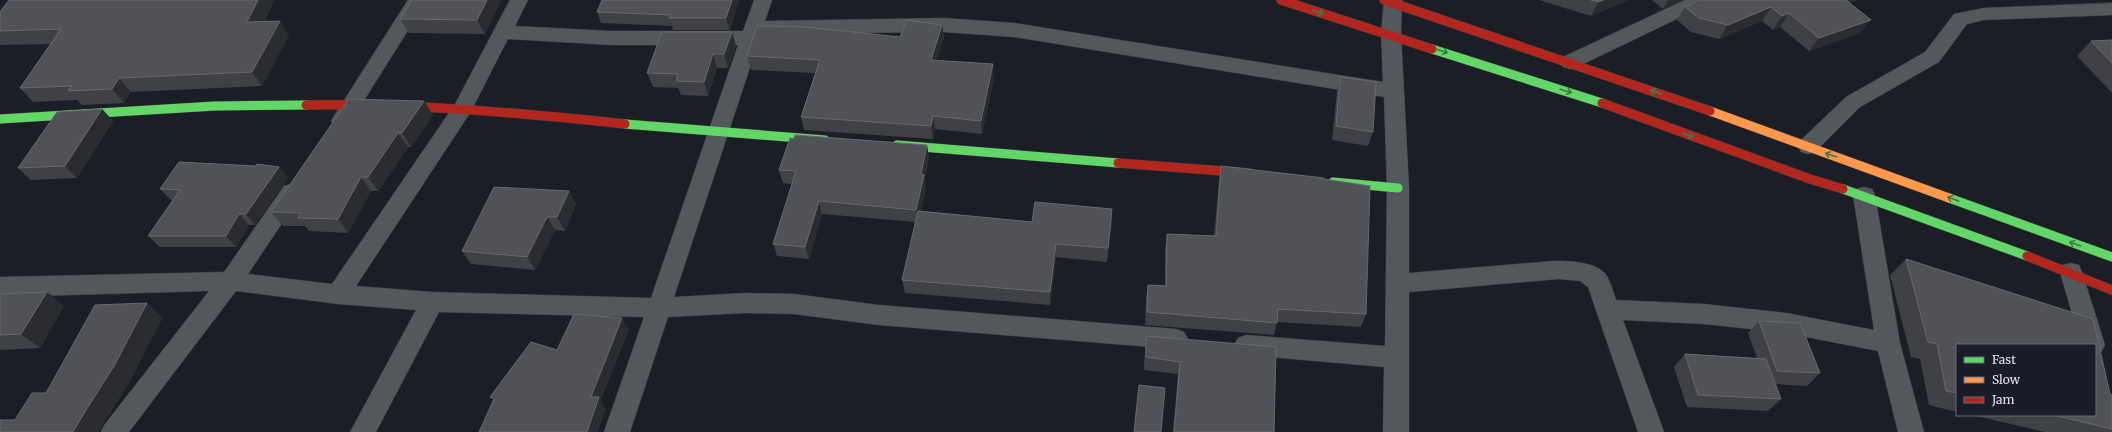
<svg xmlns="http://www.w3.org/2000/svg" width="2112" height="432" font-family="Merriweather,serif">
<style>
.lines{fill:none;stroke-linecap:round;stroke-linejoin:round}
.street-casing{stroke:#3a3c42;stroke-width:1}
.fast-casing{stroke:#3a3c42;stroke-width:10}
.slow-casing{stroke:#3a3c42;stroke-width:10}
.jam-casing{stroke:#3a3c42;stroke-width:10}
.street{fill:#54575c;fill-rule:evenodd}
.fast{stroke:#63d668;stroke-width:9}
.slow{stroke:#ff974d;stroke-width:9}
.jam{stroke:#b3261e;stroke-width:9}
.wall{fill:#3f4146}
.shaded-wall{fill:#2a2c32}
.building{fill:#505258;stroke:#67696f}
.oneway{stroke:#3e7a48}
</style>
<rect width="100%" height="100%" fill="#1c1e25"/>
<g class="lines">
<g class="street-casing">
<g id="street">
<polygon points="408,0 427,0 348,126 341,129 334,126 331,121 334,116"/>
<path d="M510 0H528L515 26 611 31H743L754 0H772L765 21 943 18 1014 23 1383 82 1381 34 1384 0H1402L1401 34 1409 188V273L1553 261C1569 261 1597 261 1607 276 1611 283 1613 292 1616 300L1704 304 1786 313 1874 330 1853 195 1856 189 1864 187 1872 189 1875 195 1900 343 1924 432H1898L1878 351 1786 333 1704 324 1623 320 1664 432H1638L1588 287 1580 281 1559 279 1409 292V432H1383L1384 367 1246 355 1238 352 1234 345 1238 338 1246 335 1385 346 1387 188 1384 97 1014 37 943 32 761 34 674 297 745 293 794 294 879 305 1176 329 1184 332 1188 339 1184 346 1176 349 879 325 794 314 745 313 668 317 630 432H604L644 317 439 312 376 432H350L416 310 338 304 236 291 129 432H101L105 424 209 291 0 297V277L224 272 284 186 292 184 300 186 303 192 248 274 332 284 455 104ZM508 39 611 45H738L651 298 432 292 356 286 470 113Z"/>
<polygon points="1685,0 1710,0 1708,4 1577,67 1570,69 1563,67 1560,62 1563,57"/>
<polygon points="2112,3 2112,15 1984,20 1967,24 1939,62 1860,107 1815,152 1808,154 1801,152 1798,146 1801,140 1846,97 1925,52 1954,14 1984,8"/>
<polygon points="2071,263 2079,265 2082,272 2105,345 2101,352 2095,355 2095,345 2081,345 2060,272 2063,265"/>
</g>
</g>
<g class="fast-casing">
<g id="fast">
<polyline points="1432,49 1602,103"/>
<polyline points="0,119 215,106 306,105"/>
<polyline points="625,124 825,140"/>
<polyline points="897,145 1118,163"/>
<polyline points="1333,182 1398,188"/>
<polyline points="1843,189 2027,256"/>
<polyline points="1949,198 2112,257"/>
</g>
</g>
<g class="slow-casing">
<polyline id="slow" points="1710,111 1949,198"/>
</g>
<g class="jam-casing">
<g id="jam">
<polyline points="1281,0 1432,49"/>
<polyline points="1384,0 1710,111"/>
<polyline points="1602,103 1810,179 1843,189"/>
<path d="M306 105C413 103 519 113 625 124"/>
<polyline points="1118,163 1249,173"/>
<polyline points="2027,256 2112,290"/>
</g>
</g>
<use href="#street" class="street"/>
<use href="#fast" class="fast"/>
<use href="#slow" class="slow"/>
<use href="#jam" class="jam"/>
</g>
<g class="wall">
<polygon points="274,0 264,22 289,35 262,86 131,92 124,103 82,105 77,100 33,102 20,88 51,44 0,45 0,12"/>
<polygon points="501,0 485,34 409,33 400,19"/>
<polygon points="602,0 739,0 730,30 673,30 672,26 601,23 597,12"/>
<polygon points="1539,0 1628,0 1591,16"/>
<polygon points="1652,0 1682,0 1663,9"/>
<polygon points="1699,0 1857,0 1849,3 1860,33 1809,51 1780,27 1773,30 1762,21 1719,39 1691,32 1677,20 1685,7"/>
<polygon points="942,25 944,38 936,60 994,78 982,134 935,129 933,139 804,130 801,117 815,73 751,70 747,56 900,37"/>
<polygon points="732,32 736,46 728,68 717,68 708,96 681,95 678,88 653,87 647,73"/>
<polygon points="2112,40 2112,93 2077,56 2091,41"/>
<polygon points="1340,77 1373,132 1368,146 1332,140 1337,91"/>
<polygon points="424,101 433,115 411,147 408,147 378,191 371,191 348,233 309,231 305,226 283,226 271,212"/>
<polygon points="102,109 113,121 77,178 31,180 18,168"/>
<polygon points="927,145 929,158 925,177 926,188 921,211 1032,222 1112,222 1107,262 1056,257 1050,305 905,293 902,280 916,222 822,214 809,259 777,256 773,244 792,184 783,183 779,170"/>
<polygon points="1221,166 1324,179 1366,314 1361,327 1277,322 1274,335 1145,325 1146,298 1148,285 1165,286 1165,247 1167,234 1214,236 1219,180"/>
<polygon points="279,167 288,178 255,225 249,225 236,247 160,247 148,236 173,200 171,200 160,189"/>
<polygon points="569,191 576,204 565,231 555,230 535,270 471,264 462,251"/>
<polygon points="1906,259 2112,429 2112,432 2045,432 1972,415 2095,415 1957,345 1957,412 1929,405 1920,359 1911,357 1890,275"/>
<polygon points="0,294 64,306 40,348 0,350"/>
<polygon points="1759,321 1820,373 1807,386 1775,384 1781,399 1768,411 1687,407 1674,367 1685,354 1757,358 1748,333"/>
<polygon points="1146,336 1274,432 1173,432 1178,374 1144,370 1145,349"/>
</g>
<g class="shaded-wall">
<polygon points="258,0 274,0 257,36 247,22"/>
<polygon points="487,0 501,0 485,34 477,20"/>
<polygon points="732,0 739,0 730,30 726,18"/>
<polygon points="1603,0 1628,0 1591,16 1598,2"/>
<polygon points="1668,0 1682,0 1663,9"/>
<polygon points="1837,0 1857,0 1830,9"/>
<polygon points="1771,7 1762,21 1719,39 1728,25"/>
<polygon points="1789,13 1780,27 1773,30 1782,16"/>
<polygon points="1871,20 1860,33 1809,51 1819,38"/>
<polygon points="280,21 289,35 262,86 252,72"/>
<polygon points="942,25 944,38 932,73 931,60"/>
<polygon points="732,32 736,46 728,68 724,54"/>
<polygon points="713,54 717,68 708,96 704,82"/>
<polygon points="993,64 994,78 982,134 981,121"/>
<polygon points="119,78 131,92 124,103 112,89"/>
<polygon points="424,101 433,115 411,147 402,133"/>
<polygon points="102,109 113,121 77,178 65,166"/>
<polygon points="933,116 935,129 933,139 931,126"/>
<polygon points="398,133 408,147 378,191 368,177"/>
<polygon points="927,145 929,158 925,177 926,188 918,222 916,210 921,174"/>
<polygon points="279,167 288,178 255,225 246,214"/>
<polygon points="361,177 371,191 348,233 338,219"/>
<polygon points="569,191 576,204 565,231 557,217"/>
<polygon points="819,201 822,214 809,259 805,247"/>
<polygon points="1112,209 1112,222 1107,262 1108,248"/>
<polygon points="239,214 249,225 236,247 226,236"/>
<polygon points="547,217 555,230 535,270 527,257"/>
<polygon points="1056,244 1056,257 1050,305 1050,292"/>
<polygon points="47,292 64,306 40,348 21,334"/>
<polygon points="147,303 163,317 131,380 104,423 99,432 73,432"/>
<polygon points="622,318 629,330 601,400 606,409 598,432 587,432 591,397"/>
</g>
<g class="building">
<polygon points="9,0 258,0 247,22 280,21 252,72 119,78 112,89 68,91 72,86 20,88 61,29 0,31 0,12"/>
<polygon points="412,0 487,0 477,20 400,19"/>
<polygon points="602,0 732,0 726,18 669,18 671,15 597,12"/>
<polygon points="1591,0 1603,0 1598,2"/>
<polygon points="1699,0 1846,0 1871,20 1819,38 1789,13 1782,16 1771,7 1728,25 1699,18 1685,7"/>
<polygon points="907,20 942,25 931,60 993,64 981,121 933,116 931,126 801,117 820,60 747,56 757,26 806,27 900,37"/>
<polygon points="662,32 732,32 724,54 713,54 704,82 676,81 678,74 647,73"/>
<polygon points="2112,40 2112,63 2091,41"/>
<polygon points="1340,77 1376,82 1373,132 1336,126"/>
<polygon points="349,99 424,101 402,133 398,133 368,177 361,177 338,219 298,218 301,213 271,212"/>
<polygon points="102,109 65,166 18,168 57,112"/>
<polygon points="795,135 927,145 921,174 924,175 916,210 819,201 805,247 773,244 796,171 779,170 790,138 794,139"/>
<polygon points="179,162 256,166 257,164 279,167 246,214 239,214 226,236 148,236 180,190 160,189"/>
<polygon points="1221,166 1324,178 1324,179 1370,186 1366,314 1278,309 1277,323 1147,312 1148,285 1166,286 1167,234 1216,236"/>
<polygon points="494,187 569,191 557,217 547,217 527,257 462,251"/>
<polygon points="1035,202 1112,209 1108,248 1056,244 1050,292 902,280 918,211 1032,222"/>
<polygon points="1906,259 2093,319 2110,394 2112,395 2112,429 2053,415 2095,415 2095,345 1957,345 1957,393 1946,391 1937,344 1928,342"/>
<polygon points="47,292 21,334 0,335 0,294"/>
<polygon points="147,303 114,366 86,410 73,432 0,432 0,420 15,420 32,393 46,393 95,305"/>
<polygon points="574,314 622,318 591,397 599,397 587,432 479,432 494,399 490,397 531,342 557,350"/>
<polygon points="1759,321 1800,323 1820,373 1777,371"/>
<polygon points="1146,336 1276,347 1274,432 1174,432 1180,362 1146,357"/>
<polygon points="1685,354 1766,359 1781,399 1698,395"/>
<polygon points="1139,385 1165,388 1161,432 1134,432"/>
</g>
<defs><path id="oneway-shaft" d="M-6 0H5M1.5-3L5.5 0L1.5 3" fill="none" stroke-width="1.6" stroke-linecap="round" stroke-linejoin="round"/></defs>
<g class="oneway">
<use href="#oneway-shaft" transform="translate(1318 12) rotate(17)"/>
<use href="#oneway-shaft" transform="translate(1442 51) rotate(18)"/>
<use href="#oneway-shaft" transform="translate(1566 91) rotate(18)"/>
<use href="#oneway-shaft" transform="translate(1656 92) rotate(-161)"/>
<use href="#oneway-shaft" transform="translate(1688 135) rotate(20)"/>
<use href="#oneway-shaft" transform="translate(1831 155) rotate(-161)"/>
<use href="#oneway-shaft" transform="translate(1953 199) rotate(-160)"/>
<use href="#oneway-shaft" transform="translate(2075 244) rotate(-160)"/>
</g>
<rect x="1956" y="344" width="140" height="72" fill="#181d29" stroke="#686c77"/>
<rect x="1964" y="357" width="20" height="6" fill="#63d668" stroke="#686c77"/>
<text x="1992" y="364" font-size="12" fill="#dfe2eb">Fast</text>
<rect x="1964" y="377" width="20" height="6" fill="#ff974d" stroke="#686c77"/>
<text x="1992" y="384" font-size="12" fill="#dfe2eb">Slow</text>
<rect x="1964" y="397" width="20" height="6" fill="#b3261e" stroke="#686c77"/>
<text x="1992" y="404" font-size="12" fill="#dfe2eb">Jam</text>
</svg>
